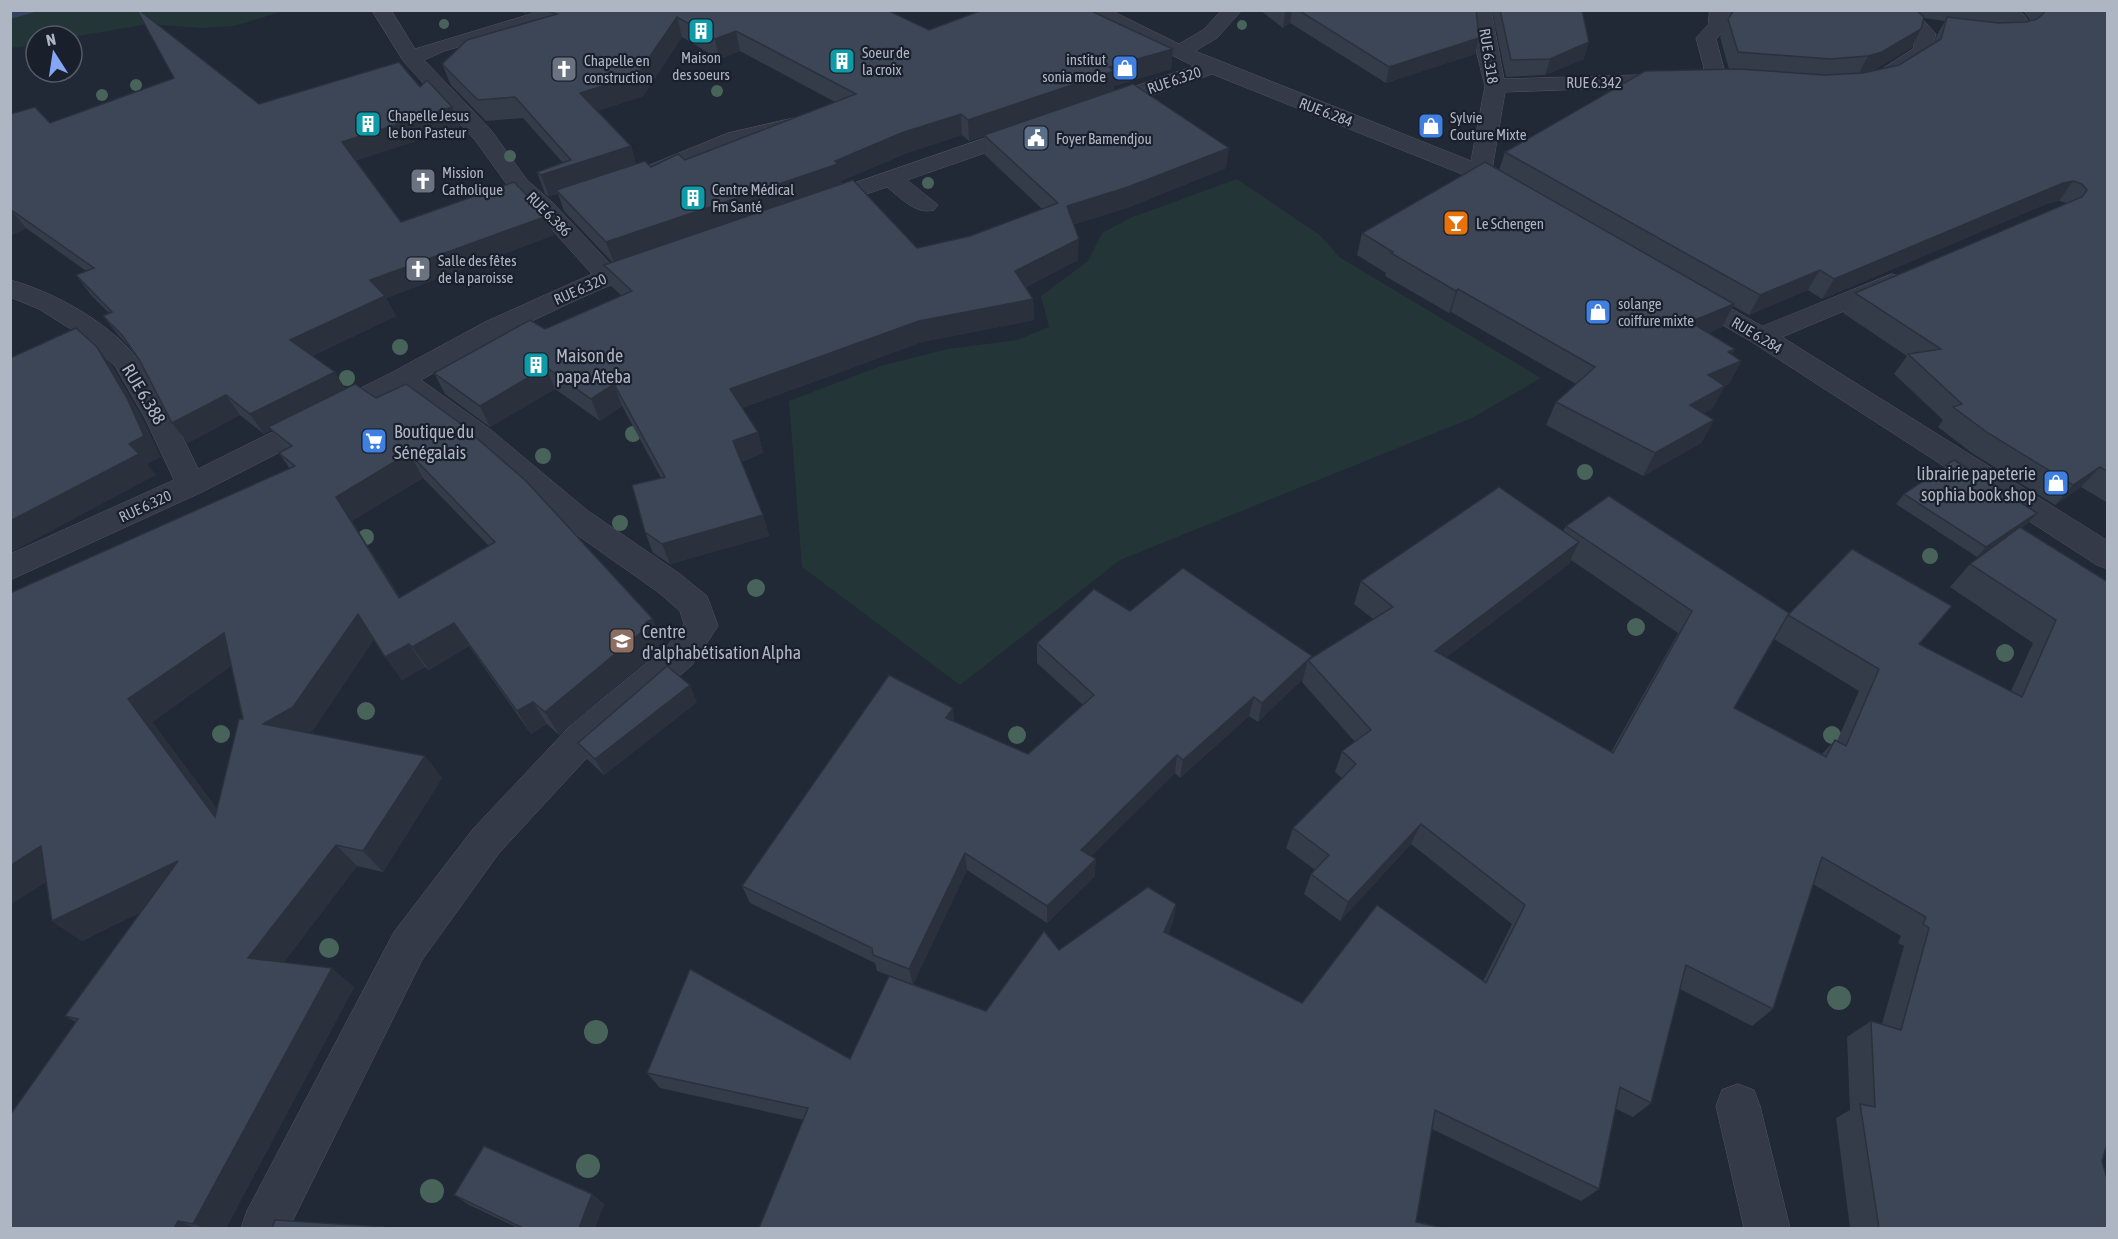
<svg xmlns="http://www.w3.org/2000/svg" width="2118" height="1239" font-family="'Asap Condensed',sans-serif">
<style>
.green{fill:#243538}
.lines{fill:none;stroke-linecap:round;stroke-linejoin:round}
.stream{fill:#35425d;fill-rule:evenodd}
.minor-casing{stroke:#4f5561;stroke-width:1}
.minor{fill:#343a47;fill-rule:evenodd}
.tree{fill:#486359}
.wall{fill:#343c4a;fill-rule:evenodd}
.shaded-wall{fill:#2b313c}
.building{fill:#3d4656;stroke:#2b313c;stroke-width:1.5;fill-rule:evenodd}
.labels{text-anchor:middle;dominant-baseline:central;stroke-width:4.5;stroke-linejoin:round;paint-order:stroke}
.far-poi-label{font-size:15px;fill:#aeb5c3;stroke:#1a202b;text-anchor:start}
.far-street-label{font-size:15px;fill:#aeb5c3;stroke:#1a202b}
.poi-label{font-size:18px;fill:#aeb5c3;stroke:#1a202b;text-anchor:start}
.street-label{font-size:18px;fill:#aeb5c3;stroke:#1a202b}
</style>
<rect width="100%" height="100%" fill="#212836"/>
<g class="green">
<polygon points="10,11 284,11 234,26 202,28 149,24 72,37 36,36 36,45 11,48"/>
<polygon points="1237,179 1321,236 1339,257 1541,378 1472,418 1120,560 960,685 802,567 789,401 881,366 948,349 1017,340 1049,327 1041,296 1088,261 1102,233 1130,218"/>
</g>
<g class="lines">
<polygon class="stream" points="22,10 42,10 10,19 10,13"/>
<g class="minor-casing">
<g id="minor">
<path d="M372 10H391L415 49 544 10H576L574 14 444 51 424 60 491 130 527 180 552 202 612 266 649 254 658 256 661 261 658 266C575 297 498 337 421 380L491 430 588 511 680 574 707 596 718 626 692 665 596 748 499 853 422 960 289 1228H241L247 1211 394 932 473 829 570 726 668 645 684 624 680 611 658 592 566 527 471 444 399 391 202 492 10 580V554L174 480 145 418 115 366 82 336 39 309 10 297V280C52 291 108 322 135 356 161 388 180 432 198 469L391 373 485 322 592 274 536 212 511 190 475 140 404 62Z"/>
<path d="M1085 10H1110L1179 44 1203 30 1222 10H1242L1217 38 1195 51 1471 161 1485 86 1477 54 1471 10H1491L1504 79 1670 74 1677 76 1680 80 1677 84 1670 86 1505 92 1492 170 1518 186 1522 191 1518 196C1501 200 1486 187 1472 178L1212 74 1108 111 1100 112 1092 111 1089 106 1092 101 1194 66 1087 14Z"/>
<path d="M1710 10H1730C1730 23 1725 31 1716 39L1724 69C1717 79 1713 83 1701 80L1698 76 1704 68 1696 38 1708 25Z"/>
<path d="M1895 10H1914L1936 34 1929 56C1914 66 1895 85 1877 80L1874 76 1877 72 1913 49 1916 35 1899 19Z"/>
<path d="M2001 10H2020L2029 22 2031 30C2021 44 1995 41 1980 37L1977 33 1980 29 2011 27Z"/>
<polygon points="794,118 802,120 805,125 802,130 743,143 651,181 643,183 635,181 632,176 635,171 728,133"/>
<path d="M1026 124 1034 126 1037 131 1034 136 907 180 938 205 934 210C916 215 901 198 887 187L819 210 811 208 807 203 811 198Z"/>
<polygon points="1892,274 1901,277 1905,282 1901,287 1782,337 2108,541 2108,569 2097,565 1752,342 1678,299 1674,294 1678,289 1687,286 1696,289 1762,326"/>
<polygon points="1738,1084 1754,1090 1760,1106 1790,1228 1744,1228 1716,1106 1722,1090"/>
</g>
</g>
<use href="#minor" class="minor"/>
</g>
<g class="tree">
<circle cx="444" cy="24" r="5"/>
<circle cx="1242" cy="25" r="5"/>
<circle cx="136" cy="85" r="6"/>
<circle cx="717" cy="91" r="6"/>
<circle cx="102" cy="95" r="6"/>
<circle cx="510" cy="156" r="6"/>
<circle cx="928" cy="183" r="6"/>
<circle cx="400" cy="347" r="8"/>
<circle cx="347" cy="378" r="8"/>
<circle cx="633" cy="434" r="8"/>
<circle cx="543" cy="456" r="8"/>
<circle cx="1585" cy="472" r="8"/>
<circle cx="620" cy="523" r="8"/>
<circle cx="366" cy="537" r="8"/>
<circle cx="1930" cy="556" r="8"/>
<circle cx="756" cy="588" r="9"/>
<circle cx="1636" cy="627" r="9"/>
<circle cx="2005" cy="653" r="9"/>
<circle cx="366" cy="711" r="9"/>
<circle cx="221" cy="734" r="9"/>
<circle cx="1017" cy="735" r="9"/>
<circle cx="1832" cy="735" r="9"/>
<circle cx="329" cy="948" r="10"/>
<circle cx="1839" cy="998" r="12"/>
<circle cx="596" cy="1032" r="12"/>
<circle cx="588" cy="1166" r="12"/>
<circle cx="432" cy="1191" r="12"/>
</g>
<g class="wall">
<path d="M522 10H887L929 30 1173 49 1171 69 1114 86 1113 91 1226 168 1127 208 1074 224 1078 260 1026 287 1033 299 1034 320 922 342 742 408 758 432 763 453 741 462 763 515 769 536 670 564 653 553 645 532 661 478 622 406 600 421 555 389 490 427 445 394 434 373 545 329 622 296 611 286 604 265 612 262 564 211 558 194 549 196 545 194 537 172 563 163 523 118 486 121 451 85 442 64 534 21 531 12 524 14ZM682 37 719 59 740 51 835 102 685 160 651 167 636 164 631 146 597 111 643 96ZM962 135 969 141 984 136 985 155 1042 209 970 236 917 248 841 183V181L907 153Z"/>
<polygon points="1260,10 1476,10 1475,54 1386,83 1290,23 1283,28"/>
<polygon points="1492,10 1582,10 1584,59 1545,75 1506,77"/>
<path d="M1732 10H2016L2009 22H2026L2031 21 2022 10H2108V503L2081 487 2055 505 1972 453 1938 427 1943 420 1894 374 1907 356 1843 313 1855 293 2067 203 2059 201 2049 203 1822 299 1808 290 1749 315 1733 306 1722 327 1708 333 1735 349 1732 354 1741 361 1729 384 1724 386 1712 409 1704 413 1714 420 1701 443 1643 476 1546 425 1556 402 1576 384 1451 312 1449 313 1385 276 1386 273 1357 255 1362 233 1499 170 1505 152 1729 69 1720 37 1728 19 1731 15ZM1924 18 1945 21 1937 35 1934 43 1899 65 1872 71 1911 48 1921 29Z"/>
<path d="M420 87 452 107 460 127 356 160 401 222 554 235 386 298 396 316 312 356 335 372 345 389 663 642 658 645 660 649 559 735 547 724 531 734 469 646 429 670 425 667 402 680 374 639 313 730 308 733 425 756 442 778 383 872 357 866 284 962 354 987 226 1228H10L76 1022 65 1016 141 912 82 941 52 921 46 882 290 469 279 453 284 450 271 430 264 434 240 415 188 443 172 423 140 361 133 351 119 336 103 316 109 313 91 295 76 275 86 271 26 228 10 236V114L50 123 259 104ZM423 478 489 546 400 597 352 521ZM231 666 243 719 217 809 152 722Z"/>
<path d="M1904 494 2028 523 2021 528 2108 582 2102 1161 2108 1228H1850L1836 1118 1850 1110 1847 1037 1871 1021 1882 1024 1904 946 1898 943 1901 936 1813 884 1773 1009 1752 1026 1680 989 1651 1103 1633 1117 1616 1109 1599 1189 1581 1201 1432 1129 804 1120 660 1088 647 1073 850 1059 896 978 877 971 875 963 750 903 742 886 954 721 1028 754 1083 705 1037 663V643L1130 611 1312 656V658L1373 619 1354 604 1361 581 1563 531 1566 526 1786 619 1788 615 1919 644 2011 691 2033 643 1950 587 1970 564 2004 539 1977 557 1896 504ZM1571 560 1678 633 1611 752 1446 657 1568 565ZM1774 639 1859 691 1837 741 1835 740 1822 754 1734 708ZM1303 679 1302 682 1355 742 1342 751 1335 772 1342 778 1293 828 1286 848 1315 870 1311 874 1304 894 1340 921 1411 844 1512 924 1483 981 1302 1003 1168 934 1173 922 1176 904 1059 950 986 1011 913 984 967 870 1047 923 1095 876 1091 856 1175 773 1180 778 1249 716 1258 722Z"/>
<polygon points="697,702 604,775 588,760 578,743"/>
<polygon points="592,1194 604,1204 595,1228 518,1228 469,1205 454,1195"/>
</g>
<g class="shaded-wall">
<polygon points="522,10 531,10 531,12 524,14"/>
<polygon points="1287,10 1292,10 1290,23 1283,28 1285,12"/>
<polygon points="677,17 682,37 643,96 587,114 580,93"/>
<polygon points="1921,29 1911,48 1872,71 1858,75 1868,56"/>
<polygon points="736,31 740,51 719,59 715,39"/>
<polygon points="1479,38 1475,54 1386,83 1389,67"/>
<polygon points="1589,42 1584,59 1545,75 1550,59"/>
<polygon points="1173,49 1171,69 1114,86 1113,91 969,141 968,120 1109,67"/>
<polygon points="452,107 460,127 352,162 342,142"/>
<polygon points="961,114 962,135 907,153 841,181 841,185 614,263 606,242 835,161 904,132"/>
<polygon points="631,146 637,168 556,190 558,194 549,196 541,175"/>
<polygon points="1229,148 1226,168 1127,208 1067,227 1067,206"/>
<polygon points="2073,181 2059,201 2049,203 1822,299 1834,279 2063,183"/>
<polygon points="10,209 26,228 10,236"/>
<polygon points="547,216 554,235 386,298 396,316 303,360 290,340 370,280"/>
<polygon points="1079,239 1078,260 1016,292 1015,271"/>
<polygon points="1820,270 1808,290 1749,315 1760,295"/>
<polygon points="1458,289 1451,312 1449,313 1456,291"/>
<polygon points="1033,299 1034,320 922,342 736,410 730,389 919,321"/>
<polygon points="1734,304 1722,327 1679,345 1690,322"/>
<polygon points="97,347 113,367 143,419 161,457 147,464 156,475 10,553 10,521"/>
<polygon points="1735,349 1724,368 1741,361 1729,384 1695,398 1708,375 1728,352"/>
<polygon points="546,367 555,389 490,427 480,406"/>
<polygon points="335,372 347,392 268,427 271,430 264,434 250,414"/>
<polygon points="614,384 622,406 600,421 591,399"/>
<polygon points="1725,386 1712,409 1678,428 1690,405"/>
<polygon points="226,395 240,415 188,443 172,423"/>
<polygon points="1714,420 1701,443 1643,476 1655,453"/>
<polygon points="758,432 763,453 739,462 733,441"/>
<polygon points="409,453 423,478 352,521 415,622 399,598 336,497"/>
<polygon points="2100,467 2081,487 2055,505 2073,485"/>
<polygon points="2037,513 2028,523 1977,557 1986,547"/>
<polygon points="763,515 769,536 670,564 662,544"/>
<polygon points="1579,542 1568,565 1426,673 1435,651"/>
<polygon points="358,614 375,638 313,730 284,746 263,724"/>
<polygon points="653,619 663,642 658,645 660,649 559,735 545,712 646,622"/>
<polygon points="454,623 469,646 429,670 412,647"/>
<polygon points="224,633 245,656 152,722 239,838 215,817 128,699"/>
<polygon points="409,644 425,667 402,680 385,657"/>
<polygon points="1312,656 1310,663 1308,660 1303,679 1258,722 1262,703"/>
<polygon points="690,685 697,702 604,775 595,759"/>
<polygon points="1254,697 1249,716 1180,778 1183,760"/>
<polygon points="533,702 547,724 531,734 517,711"/>
<polygon points="953,708 955,727 946,718"/>
<polygon points="1177,755 1175,773 1080,867 1081,850"/>
<polygon points="425,756 442,778 383,872 363,851"/>
<polygon points="1421,824 1411,844 1340,921 1348,902"/>
<polygon points="336,845 357,866 273,977 248,958"/>
<polygon points="41,846 70,867 10,905 10,866"/>
<polygon points="965,853 967,870 913,985 909,969"/>
<polygon points="1096,859 1095,876 1047,923 1047,906"/>
<polygon points="178,861 203,881 82,941 52,921"/>
<polygon points="1176,904 1173,922 1161,950 1164,932"/>
<polygon points="332,968 354,987 226,1228 205,1228 193,1224"/>
<polygon points="592,1194 604,1204 595,1228 579,1228"/>
<polygon points="178,1221 196,1228 174,1228"/>
</g>
<g class="building">
<polygon points="137,10 139,10 259,104 399,62 420,87 427,80 452,107 342,142 401,222 514,182 547,216 370,280 385,296 290,340 335,372 250,414 226,395 172,423 140,361 122,335 103,316 112,312 76,275 94,268 10,209 10,114 35,107 50,123 174,78"/>
<polygon points="543,10 887,10 929,30 982,10 1089,10 1173,49 1109,67 1114,71 968,120 961,114 904,132 835,161 838,164 606,242 556,190 645,161 651,167 678,154 685,160 856,94 736,31 715,39 677,17 637,75 580,93 631,146 541,175 537,172 571,160 515,97 478,100 442,64 467,40 557,14"/>
<polygon points="1298,10 1476,10 1479,38 1389,67"/>
<polygon points="1500,10 1582,10 1589,42 1550,59 1511,60"/>
<polygon points="1734,10 1916,10 1924,17 1921,29 1882,52 1868,56 1830,59 1738,52 1728,19"/>
<polygon points="2044,10 2108,10 2108,472 2100,467 2073,485 1988,433 1953,407 1962,404 1908,354 1941,349 1855,293 2082,197 2087,190 2082,184 2073,181 2063,183 1834,279 1820,270 1760,295 1505,152 1645,71 1739,69 1825,75 1863,73 1899,65 1941,39 1947,17 1998,23 2026,22 2037,19 2044,13"/>
<polygon points="1133,84 1229,148 1128,187 1067,206 1079,239 1015,271 1033,299 919,321 730,389 758,432 733,441 763,515 662,544 645,532 632,485 665,477 614,384 591,399 546,367 480,406 434,373 530,320 545,329 632,291 604,265 853,180 917,248 970,236 1058,203 984,135"/>
<polygon points="1485,162 1734,304 1690,322 1735,349 1728,352 1741,361 1708,375 1725,386 1690,405 1714,420 1655,453 1556,402 1595,367 1458,289 1456,291 1391,253 1393,252 1362,233"/>
<polygon points="76,328 97,347 127,398 144,436 129,444 139,454 10,521 10,358"/>
<path d="M355 384 376 398 406 384 457 421 526 481 653 619 646 622 650 625 545 712 533 702 517 711 454 623 412 647 409 644 385 657 358 614 293 707 263 724 425 756 363 851 336 845 248 958 332 968 193 1224 178 1221 174 1228H10V1115L78 1019 65 1016 178 861 52 921 41 846 10 866V593L295 466 279 453 292 446 268 427ZM409 453 495 542 399 598 336 497ZM224 633 243 719H239L215 817 128 699Z"/>
<polygon points="1954,460 2037,513 1986,547 1904,494"/>
<polygon points="1499,487 1579,542 1435,651 1613,753 1692,611 1566,526 1609,496 1789,613 1734,708 1826,757 1835,740 1846,746 1879,669 1788,615 1852,549 1952,606 1919,644 2022,697 2056,620 1970,564 2020,527 2108,582 2108,1141 2102,1161 2108,1182 2108,1228 1879,1228 1860,1104 1875,1107 1871,1021 1901,1030 1929,928 1923,924 1926,917 1822,857 1773,1009 1686,965 1651,1103 1620,1087 1599,1189 1435,1110 1416,1222 1443,1228 759,1228 808,1108 647,1073 690,969 850,1059 889,976 986,1011 1044,931 1059,950 1148,887 1176,904 1164,932 1302,1003 1377,905 1486,983 1525,905 1421,824 1348,902 1311,874 1329,855 1293,828 1356,764 1342,751 1371,730 1308,660 1393,607 1361,581"/>
<polygon points="1183,568 1312,656 1262,703 1254,697 1183,760 1177,755 1081,850 1096,859 1047,906 965,853 909,969 873,955 872,948 742,886 889,675 953,708 946,718 1028,754 1094,695 1037,643 1094,589 1130,611"/>
<polygon points="667,666 690,685 595,759 578,743"/>
<polygon points="484,1146 592,1194 579,1228 523,1228 454,1195"/>
<polygon points="275,1220 385,1227 385,1228 272,1228"/>
</g>
<defs>
<g id="building-square" transform="scale(1.35)"><rect x="-9" y="-9" width="18" height="18" rx="4" fill="#0f9aa8" stroke="#1a202b"/><path d="M-4-6H4V6H1V3H-1V6H-4ZM-2.5-4.3h1.7v1.8h-1.7ZM.8-4.3h1.7v1.8H.8ZM-2.5-1h1.7V.8h-1.7ZM.8-1h1.7V.8H.8Z" fill="#fff"/></g>
<g id="shop-square" transform="scale(1.35)"><rect x="-9" y="-9" width="18" height="18" rx="4" fill="#3f7fe0" stroke="#1a202b"/><path d="M-5-2.5h2.3a2.7 3.5 0 0 1 5.4 0H5L5.5 6h-11ZM-1.5-2.5h3a1.5 2.3 0 0 0-3 0Z" fill="#fff"/></g>
<g id="church-square" transform="scale(1.35)"><rect x="-9" y="-9" width="18" height="18" rx="4" fill="#6b7280" stroke="#1a202b"/><path d="M-1.2-6h2.4v3.5h3.3v2.4h-3.3V6h-2.4V-.1h-3.3v-2.4h3.3Z" fill="#fff"/></g>
<g id="civic-square" transform="scale(1.35)"><rect x="-9" y="-9" width="18" height="18" rx="4" fill="#5c6f8a" stroke="#1a202b"/><path d="M-.6-6.5H3V-4.5H.6V-3L4-1V1h2V6H-6V1h2V-1L-.6-3ZM-1.2 2.5V6h2.4V2.5Z" fill="#fff"/></g>
<g id="bar-square" transform="scale(1.35)"><rect x="-9" y="-9" width="18" height="18" rx="4" fill="#e8710a" stroke="#1a202b"/><path d="M-6-5H6L.8 .8V4.5H3.5V6h-7V4.5H-.8V.8Z" fill="#fff"/></g>
<g id="supermarket-square" transform="scale(1.35)"><rect x="-9" y="-9" width="18" height="18" rx="4" fill="#3f7fe0" stroke="#1a202b"/><path d="M-6-5.5h2.5l.6 2H6L4.5 2H-2.5L-4.4-4H-6ZM-1.5 3.2a1.3 1.3 0 1 0 .1 0ZM3 3.2a1.3 1.3 0 1 0 .1 0Z" fill="#fff"/></g>
<g id="school-square" transform="scale(1.35)"><rect x="-9" y="-9" width="18" height="18" rx="4" fill="#8d6e63" stroke="#1a202b"/><path d="M0-5L7-2L0 1L-7-2ZM-4 1L0 2.5L4 1V4Q0 6-4 4Z" fill="#fff"/></g>
</defs>
<g fill-rule="evenodd">
<use href="#building-square" x="701" y="31"/>
<use href="#building-square" x="842" y="61"/>
<use href="#shop-square" x="1125" y="68"/>
<use href="#church-square" x="564" y="69"/>
<use href="#building-square" x="368" y="124"/>
<use href="#shop-square" x="1431" y="126"/>
<use href="#civic-square" x="1036" y="138"/>
<use href="#church-square" x="423" y="181"/>
<use href="#building-square" x="693" y="198"/>
<use href="#bar-square" x="1456" y="223"/>
<use href="#church-square" x="418" y="269"/>
<use href="#shop-square" x="1598" y="312"/>
<use href="#building-square" x="536" y="365"/>
<use href="#supermarket-square" x="374" y="441"/>
<use href="#shop-square" x="2056" y="483"/>
<use href="#school-square" x="622" y="641"/>
</g>
<g class="labels">
<g class="far-poi-label">
<text x="862" y="52">Soeur de<tspan x="862" dy="17">la croix</tspan></text>
<text x="701" y="57" text-anchor="middle">Maison<tspan x="701" dy="17">des soeurs</tspan></text>
<text x="1106" y="59" text-anchor="end">institut<tspan x="1106" dy="17">sonia mode</tspan></text>
<text x="584" y="60">Chapelle en<tspan x="584" dy="17">construction</tspan></text>
<text x="388" y="115">Chapelle Jesus<tspan x="388" dy="17">le bon Pasteur</tspan></text>
<text x="1450" y="117">Sylvie<tspan x="1450" dy="17">Couture Mixte</tspan></text>
<text x="1056" y="138">Foyer Bamendjou</text>
<text x="442" y="172">Mission<tspan x="442" dy="17">Catholique</tspan></text>
<text x="712" y="189">Centre Médical<tspan x="712" dy="17">Fm Santé</tspan></text>
<text x="1476" y="223">Le Schengen</text>
<text x="438" y="260">Salle des fêtes<tspan x="438" dy="17">de la paroisse</tspan></text>
<text x="1618" y="303">solange<tspan x="1618" dy="17">coiffure mixte</tspan></text>
</g>
<g class="far-street-label">
<text transform="translate(1489 56) rotate(81)">RUE 6.318</text>
<text transform="translate(1174 80) rotate(-19)">RUE 6.320</text>
<text x="1594" y="82">RUE 6.342</text>
<text transform="translate(1326 112) rotate(21)">RUE 6.284</text>
<text transform="translate(549 214) rotate(45)">RUE 6.386</text>
<text transform="translate(580 289) rotate(-24)">RUE 6.320</text>
<text transform="translate(1757 335) rotate(31)">RUE 6.284</text>
<text transform="translate(145 506) rotate(-25)">RUE 6.320</text>
</g>
<g class="poi-label">
<text x="556" y="355">Maison de<tspan x="556" dy="21">papa Ateba</tspan></text>
<text x="394" y="431">Boutique du<tspan x="394" dy="21">Sénégalais</tspan></text>
<text x="2036" y="473" text-anchor="end">librairie papeterie<tspan x="2036" dy="21">sophia book shop</tspan></text>
<text x="642" y="631">Centre<tspan x="642" dy="21">d'alphabétisation Alpha</tspan></text>
</g>
<g class="street-label">
<text transform="translate(144 394) rotate(59)">RUE 6.388</text>
</g>
</g>
<rect width="2118" height="1239" fill="none" stroke="#aeb5c3" stroke-width="24"/>
<g transform="translate(54 54) rotate(348)"><circle r="28" fill="#1a202b" stroke="#555c68" stroke-width="1.5"/>
<path d="M0-4.5L10 22L0 15L-10 22Z" fill="#84a6f3"/>
<text y="-9" font-size="16" font-weight="bold" text-anchor="middle" fill="#aeb5c3">N</text>
</g>
</svg>
